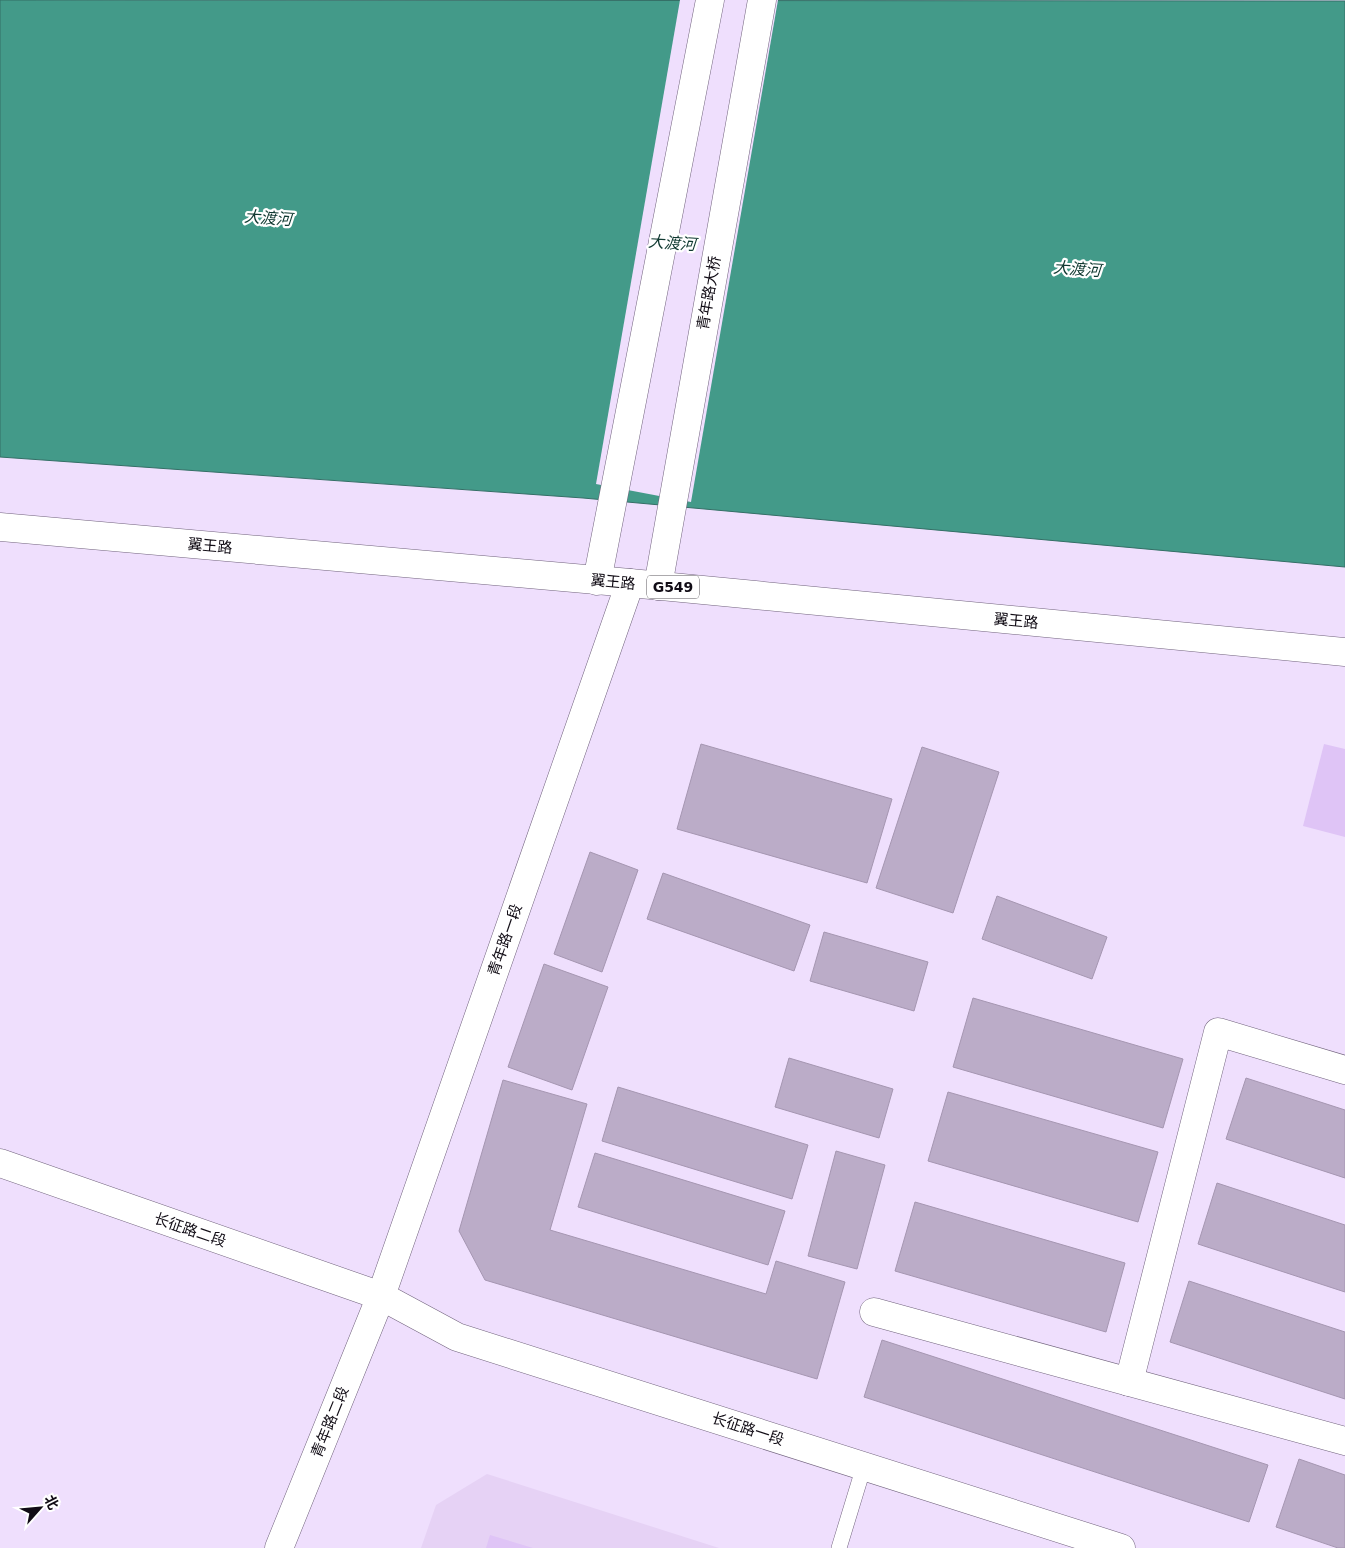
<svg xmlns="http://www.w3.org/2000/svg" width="1345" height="1548" font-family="'DejaVu Sans','Noto Sans SC',sans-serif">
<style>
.built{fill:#e6d2f5}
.green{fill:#dfc4f6}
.water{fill:#439a89;stroke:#346f66}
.pier{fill:#efdffd}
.building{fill:#bbacc8;stroke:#a596b1}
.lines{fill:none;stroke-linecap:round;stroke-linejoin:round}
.lane-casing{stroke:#71637d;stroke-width:16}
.street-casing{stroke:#71637d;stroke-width:29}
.secondary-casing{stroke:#71637d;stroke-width:29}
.highway-casing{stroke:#71637d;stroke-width:29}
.lane{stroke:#fff;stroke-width:15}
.street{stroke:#fff;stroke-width:28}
.secondary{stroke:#fff;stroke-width:28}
.highway{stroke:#fff;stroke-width:28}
.labels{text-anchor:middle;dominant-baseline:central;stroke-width:4.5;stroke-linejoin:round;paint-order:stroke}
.shield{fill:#fff;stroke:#58555b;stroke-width:1}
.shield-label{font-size:14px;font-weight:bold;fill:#110c15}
.street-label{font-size:15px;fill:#110c15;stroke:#fff}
.water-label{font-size:16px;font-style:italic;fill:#103931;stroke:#fff}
</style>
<rect width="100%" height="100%" fill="#efdffd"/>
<polygon class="built" points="487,1474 719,1548 421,1548 436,1505"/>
<g class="green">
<polygon points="1324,744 1345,749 1345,837 1303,826"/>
<polygon points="490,1535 533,1548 486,1548"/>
</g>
<polygon class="water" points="0,0 1345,1 1345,567 583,498 0,457"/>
<polygon class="pier" points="680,0 778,0 691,502 596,484"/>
<g class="building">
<polygon points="701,744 892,799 867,883 677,829"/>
<polygon points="922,747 999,772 953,913 876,888"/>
<polygon points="590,852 638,870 602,972 554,954"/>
<polygon points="663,873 810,925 794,971 647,919"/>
<polygon points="997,896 1107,937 1092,979 982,939"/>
<polygon points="824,932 928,962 914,1011 810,981"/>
<polygon points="544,964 608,987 572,1090 508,1067"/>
<polygon points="973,998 1183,1059 1163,1128 953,1067"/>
<polygon points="789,1058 893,1089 879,1138 775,1107"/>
<polygon points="1246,1078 1345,1110 1345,1178 1226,1139"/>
<polygon points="503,1080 587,1104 550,1230 766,1294 776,1261 845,1282 817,1379 485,1280 459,1231"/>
<polygon points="618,1087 808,1145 792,1199 602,1141"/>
<polygon points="948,1092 1158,1152 1138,1222 928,1161"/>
<polygon points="836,1151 885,1165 857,1269 808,1256"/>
<polygon points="595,1153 785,1211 768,1265 578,1207"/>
<polygon points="1217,1183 1345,1225 1345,1292 1198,1244"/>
<polygon points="915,1202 1125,1263 1106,1332 895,1271"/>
<polygon points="1189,1281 1345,1332 1345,1399 1170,1342"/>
<polygon points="882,1340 1268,1465 1249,1522 864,1397"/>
<polygon points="1299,1459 1345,1475 1345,1548 1338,1548 1276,1527"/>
</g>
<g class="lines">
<g class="lane-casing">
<polyline id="lane" points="839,1548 864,1466"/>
</g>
<g class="street-casing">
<g id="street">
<polyline points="874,1312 1345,1441"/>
<polyline points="1129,1382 1218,1032 1345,1070"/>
</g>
</g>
<g class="secondary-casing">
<g id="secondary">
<polyline points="597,581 710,0"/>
<polyline points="658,586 762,0"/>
<polyline points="0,1163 381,1296 457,1337 1121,1548"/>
<polyline points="279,1548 381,1296 630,583"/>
</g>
</g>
<g class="highway-casing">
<polyline id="highway" points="0,527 630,583 1345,652"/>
</g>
<use href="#lane" class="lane"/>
<use href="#street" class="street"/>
<use href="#secondary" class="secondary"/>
<use href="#highway" class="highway"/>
</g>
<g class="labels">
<rect class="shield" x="647" y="575.5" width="52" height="23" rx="4"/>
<g class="shield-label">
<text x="673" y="587">G549</text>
</g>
<g class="street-label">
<text transform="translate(709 293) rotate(-80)">青年路大桥</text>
<text transform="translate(210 546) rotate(5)">翼王路</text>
<text transform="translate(613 582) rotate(5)">翼王路</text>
<text transform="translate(1016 621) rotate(5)">翼王路</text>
<text transform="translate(505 940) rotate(-71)">青年路一段</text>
<text transform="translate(190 1230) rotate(19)">长征路二段</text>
<text transform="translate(330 1422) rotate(-68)">青年路二段</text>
<text transform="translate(748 1429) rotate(18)">长征路一段</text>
</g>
<g class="water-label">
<text transform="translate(268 218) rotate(4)">大渡河</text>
<text transform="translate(672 243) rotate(4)">大渡河</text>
<text transform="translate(1077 269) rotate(4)">大渡河</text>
</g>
</g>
<g transform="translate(40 1508) rotate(63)" stroke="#ffffff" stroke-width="4" paint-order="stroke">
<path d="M0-4L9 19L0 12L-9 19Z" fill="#110c15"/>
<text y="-8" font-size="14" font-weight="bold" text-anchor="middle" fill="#110c15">北</text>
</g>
</svg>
